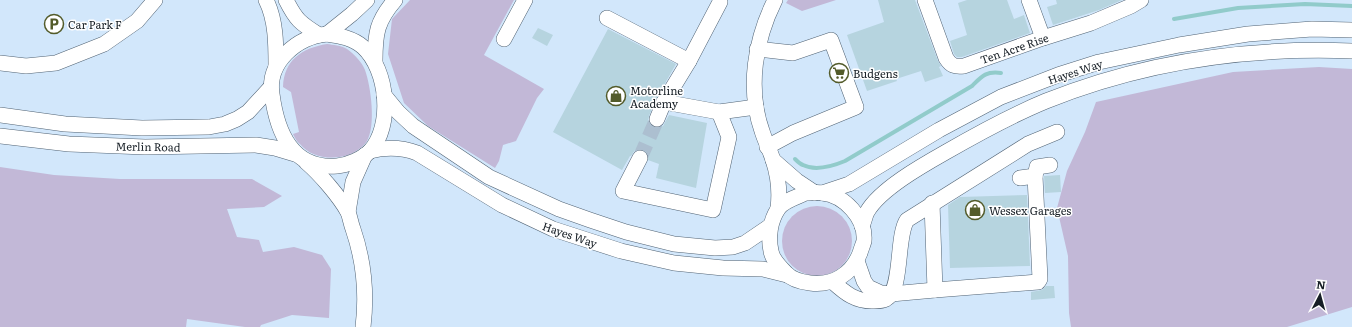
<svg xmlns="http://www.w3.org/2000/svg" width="1352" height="327" font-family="Literata,serif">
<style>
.green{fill:#c2b8d7}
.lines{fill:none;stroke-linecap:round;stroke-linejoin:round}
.stream{stroke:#91cbca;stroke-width:4}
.building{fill:#b6d4df}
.minor-tunnel{stroke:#acbfd0;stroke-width:15;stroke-dasharray:15 8;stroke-linecap:butt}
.minor-casing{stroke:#516374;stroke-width:16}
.minor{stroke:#fff;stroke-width:15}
.labels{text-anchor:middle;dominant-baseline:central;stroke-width:3;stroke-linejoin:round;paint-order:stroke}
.poi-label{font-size:11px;fill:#161e25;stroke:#fff;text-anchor:start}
.street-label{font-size:11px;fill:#161e25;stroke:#fff}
</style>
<rect width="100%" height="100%" fill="#d2e7fb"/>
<g class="green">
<polygon points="410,0 514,0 484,55 544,89 537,98 516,141 503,145 499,161 495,168 428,126 404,103 388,54 392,19"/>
<polygon points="788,0 836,0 802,11 786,3"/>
<path d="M327 44C333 45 341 45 347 49 354 54 362 62 365 70 371 87 376 125 367 141 364 146 358 150 353 153 336 161 312 159 300 144 297 142 295 138 293 134L299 132 291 92 283 87C284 60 302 48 327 44Z"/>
<polygon points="1319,67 1352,69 1352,307 1287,327 1071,327 1069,313 1068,256 1057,208 1067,171 1085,132 1096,102 1233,72"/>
<polygon points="0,167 54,175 120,179 252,179 282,196 264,207 227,209 237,237 259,240 263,252 294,247 322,255 331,269 329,318 292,315 261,325 260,327 245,327 187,319 186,327 0,327"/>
<circle cx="817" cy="241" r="35"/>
</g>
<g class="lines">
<g class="stream">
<polyline points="1174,19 1238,8 1305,4 1352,6"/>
<path d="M795 159C797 161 800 164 803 165 815 171 833 166 845 161L972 86C982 76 986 71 1001 73"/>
</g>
</g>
<g class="building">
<polygon points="878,0 915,0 938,61 941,66 939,67 943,76 925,82 921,71 896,79 897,81 867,91 847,35 884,22"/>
<polygon points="967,0 1007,0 1014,19 1024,15 1030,33 962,57 957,57 954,54 950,41 967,35 958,3"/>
<polygon points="1056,0 1122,0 1099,10 1053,25 1047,7 1057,4"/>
<polygon points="538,28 553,35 547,46 532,38"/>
<polygon points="608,29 676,64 656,99 649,116 648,121 650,124 653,127 658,128 663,126 669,115 707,123 696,188 656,178 659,164 648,160 648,153 644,150 640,149 635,150 631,156 630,156 622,170 553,132"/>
<polygon points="1060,175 1061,192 1045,193 1044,176"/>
<polygon points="1027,195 1030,266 950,268 948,205 960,197"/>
<polygon points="1046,286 1054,286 1055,298 1031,300 1031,292 1042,290"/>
</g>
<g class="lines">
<polyline class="minor-tunnel" points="640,158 657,119"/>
<g class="minor-casing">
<g id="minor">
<path d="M266 0C276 20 276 44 276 66"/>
<path d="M286 0C296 20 300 23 319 35"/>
<path d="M775 0C755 40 747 88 762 131 765 141 770 150 773 160 778 175 780 192 778 208"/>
<path d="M925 0 946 58C951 66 955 67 964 66L1043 38 1091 23 1131 6 1141 0"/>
<polyline points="1029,0 1043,38"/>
<polyline points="607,18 689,61"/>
<path d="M327 34C340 36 353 38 363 47 388 70 393 126 370 151 362 159 348 165 337 166 292 170 277 132 272 94 267 62 297 37 327 34Z"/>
<polyline points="327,34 352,14 367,0"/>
<polyline points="504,39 525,0"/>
<polyline points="757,49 793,53 831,40 856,107 793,133 767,147"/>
<path d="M375 61C375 33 377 21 395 0"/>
<polyline points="0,63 26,66 56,63 104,44 137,21 155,0"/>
<polyline points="384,95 398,112 413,126 489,177 559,209 590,220 626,232 674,244 715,248 733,247 745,243 770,226"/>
<polyline points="664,102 719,112 756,107"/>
<polyline points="0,115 65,124 142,128 209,127 225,124 237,119 248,112 271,87"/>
<polyline points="657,119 664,102 689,61 720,2"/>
<polyline points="0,136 69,144 145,147 256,145 275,148 295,154"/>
<path d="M370 151C386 147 401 147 417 153L502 205 553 229 621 251 674 263 723 268 763 269 787 275"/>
<polyline points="640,158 623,191 713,210 729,137 719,112"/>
<polyline points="773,160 797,181 815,193"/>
<path d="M306 162C320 174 339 196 348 212 350 217 351 224 353 229 364 261 367 294 363 327"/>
<polyline points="1020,178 1035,176 1037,167 1050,165"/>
<path d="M806 193C811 193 817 192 822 193 844 195 866 218 864 241 863 245 861 249 860 253 852 274 833 286 810 283 802 282 792 280 786 273 780 267 772 259 771 251 768 237 770 221 778 209 783 201 797 197 806 193Z"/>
<polyline points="822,193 849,184 939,130 1001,97 1058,75 1099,62 1179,45 1248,34 1312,29 1352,30"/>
<polyline points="932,203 935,290"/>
<polyline points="348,212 353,182 365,155"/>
<path d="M862 226C864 222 865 216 867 212 880 189 923 165 946 152 979 133 1012 115 1046 101 1143 62 1248 47 1352 51"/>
<polyline points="857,261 864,281 868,287 881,293 891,294 935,290 1038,282 1040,279 1035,176"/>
<path d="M833 282C845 293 856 302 874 301 877 301 882 301 886 299 903 290 896 236 907 220L1028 144 1057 132"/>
</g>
</g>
<use href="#minor" class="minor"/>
</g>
<defs>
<g id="parking-ring" transform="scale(1)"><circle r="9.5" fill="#fff" stroke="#535b2a" stroke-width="1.5"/><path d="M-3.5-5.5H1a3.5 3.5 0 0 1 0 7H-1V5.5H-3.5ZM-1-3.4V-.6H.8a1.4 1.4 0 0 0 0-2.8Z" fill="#535b2a"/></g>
<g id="supermarket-ring" transform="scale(1)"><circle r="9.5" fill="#fff" stroke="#535b2a" stroke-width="1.5"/><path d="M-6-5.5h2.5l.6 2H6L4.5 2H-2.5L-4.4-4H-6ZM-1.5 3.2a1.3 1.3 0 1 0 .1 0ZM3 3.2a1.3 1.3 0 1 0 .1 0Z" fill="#535b2a"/></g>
<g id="shop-ring" transform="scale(1)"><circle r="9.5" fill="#fff" stroke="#535b2a" stroke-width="1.5"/><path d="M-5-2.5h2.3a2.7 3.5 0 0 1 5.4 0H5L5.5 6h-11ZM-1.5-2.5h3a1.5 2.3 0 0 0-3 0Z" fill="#535b2a"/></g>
</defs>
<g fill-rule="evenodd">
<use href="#parking-ring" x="54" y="24"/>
<use href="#supermarket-ring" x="839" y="73"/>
<use href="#shop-ring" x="616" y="96"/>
<use href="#shop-ring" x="975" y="210"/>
</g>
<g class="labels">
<g class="poi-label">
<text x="68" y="24">Car Park F</text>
<text x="853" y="73">Budgens</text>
<text x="630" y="90">Motorline<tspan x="630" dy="13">Academy</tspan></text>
<text x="989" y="210">Wessex Garages</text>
</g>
<g class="street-label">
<text transform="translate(1014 48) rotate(-19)">Ten Acre Rise</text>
<text transform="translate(1075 71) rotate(-18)">Hayes Way</text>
<text transform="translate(148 146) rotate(1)">Merlin Road</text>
<text transform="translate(570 234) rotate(19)">Hayes Way</text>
</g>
</g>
<g transform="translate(1320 295) rotate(6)" stroke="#ffffff" stroke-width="3" paint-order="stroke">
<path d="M0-3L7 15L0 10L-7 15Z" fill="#161e25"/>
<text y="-6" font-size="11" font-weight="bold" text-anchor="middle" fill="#161e25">N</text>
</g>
</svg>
